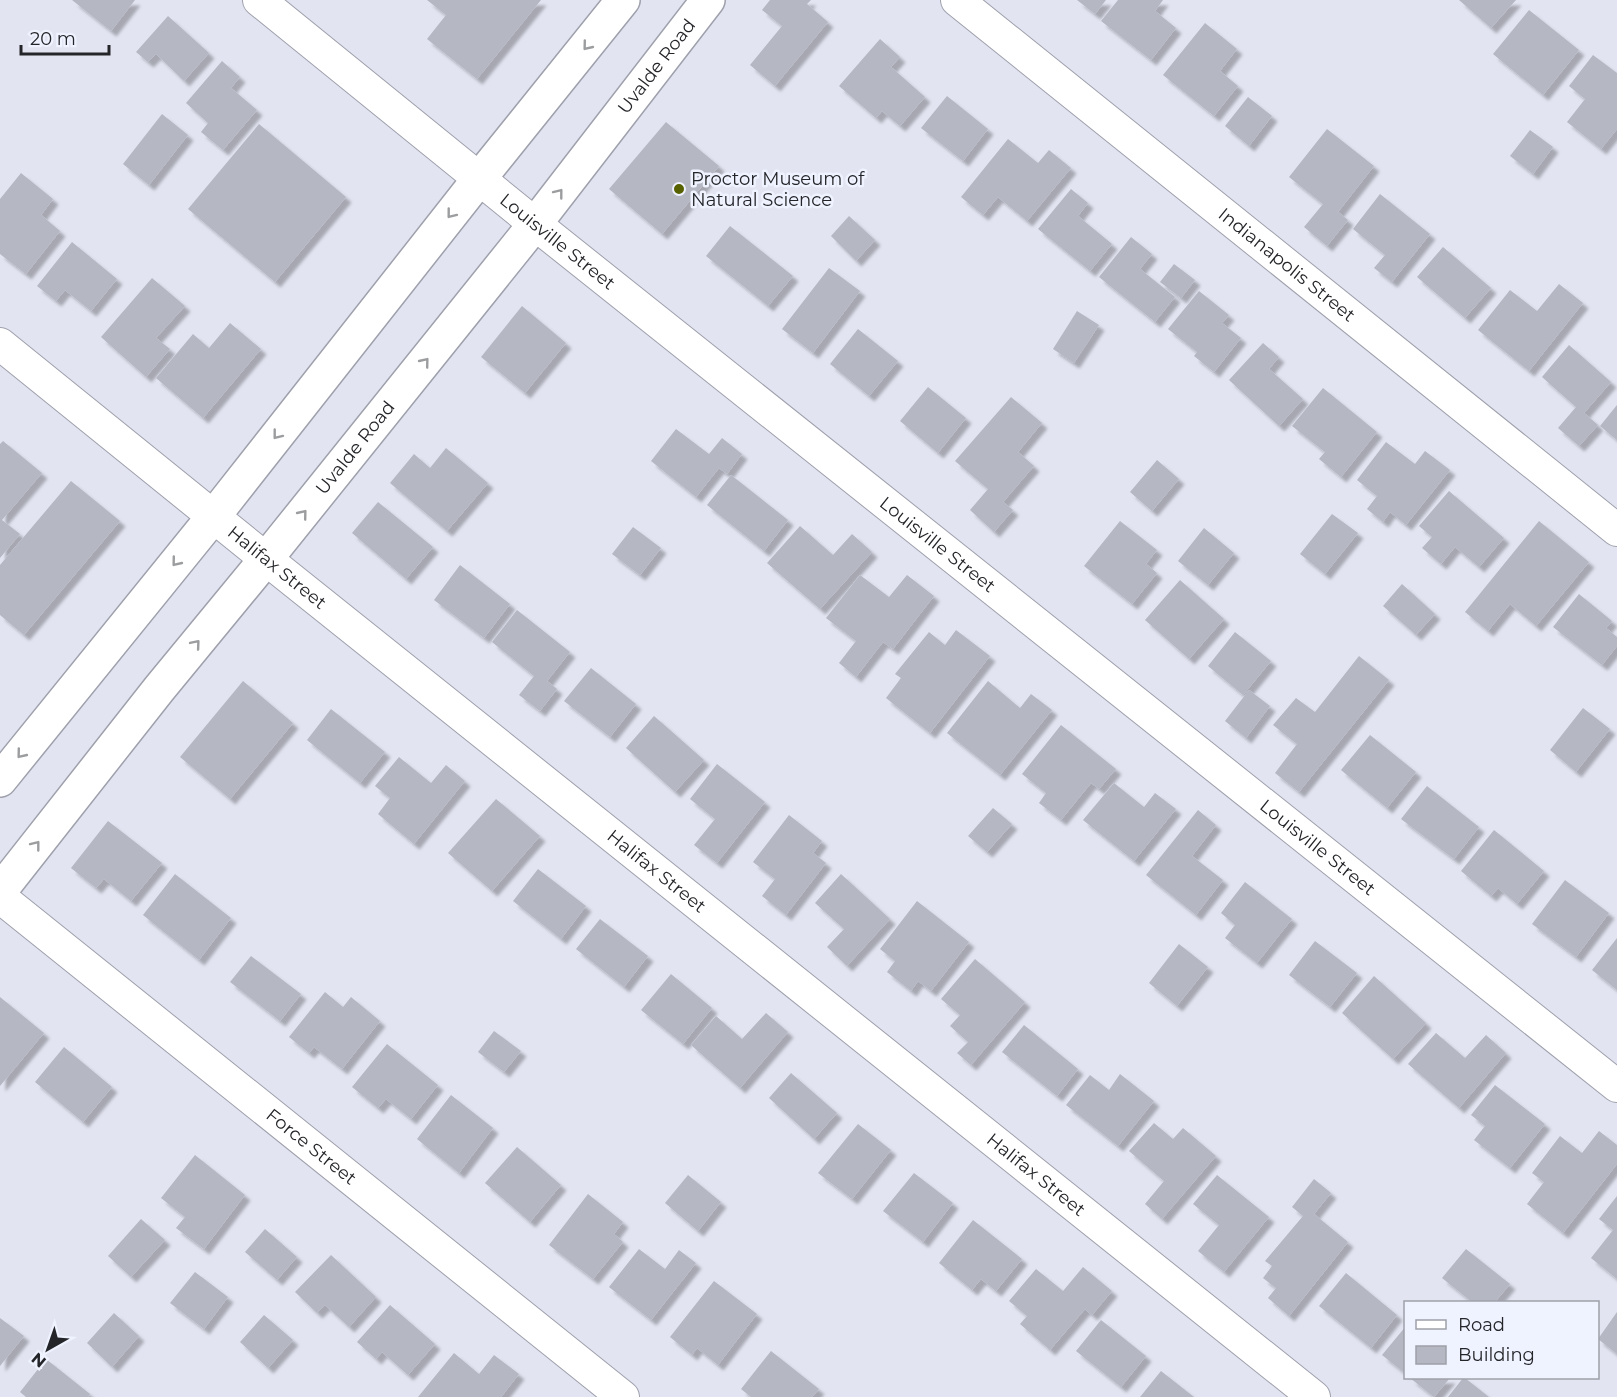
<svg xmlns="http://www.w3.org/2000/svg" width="1617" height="1397" font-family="Montserrat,sans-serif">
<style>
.building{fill:#b5b7c3;filter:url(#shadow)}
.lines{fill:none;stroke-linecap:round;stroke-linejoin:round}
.street-casing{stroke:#9ea0ac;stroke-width:34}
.secondary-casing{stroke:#9ea0ac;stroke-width:36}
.street{stroke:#fff;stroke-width:32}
.secondary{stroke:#fff;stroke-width:33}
.oneway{stroke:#9c9d9f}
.poi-dot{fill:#576100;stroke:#eff2ff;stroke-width:2}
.labels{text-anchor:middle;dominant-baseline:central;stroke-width:5;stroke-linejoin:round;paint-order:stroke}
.street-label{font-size:18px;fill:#242529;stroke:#eff2ff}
.poi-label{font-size:18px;fill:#242529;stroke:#eff2ff;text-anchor:start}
</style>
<defs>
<filter id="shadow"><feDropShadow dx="5.5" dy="5.5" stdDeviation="1.5" flood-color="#0004"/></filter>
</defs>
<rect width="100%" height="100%" fill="#e2e4f1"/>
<g class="building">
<polygon points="72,0 135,0 111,31"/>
<polygon points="427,0 541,0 477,79 427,39 446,15"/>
<polygon points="770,0 811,0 807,4 828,22 775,86 750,65 782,26 762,10"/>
<polygon points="1077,0 1106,0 1095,14"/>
<polygon points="1118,0 1163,0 1155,11 1176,28 1151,60 1101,21"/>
<polygon points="1459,0 1516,0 1491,28"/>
<polygon points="1529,10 1579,50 1543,95 1493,54"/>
<polygon points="168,16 209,53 184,81 156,54 148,62 136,52"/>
<polygon points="1205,23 1237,49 1220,71 1238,86 1214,116 1163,75"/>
<polygon points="880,39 900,57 891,67 925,97 900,126 882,111 876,118 839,86"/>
<polygon points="1593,55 1617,73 1617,129 1601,149 1567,122 1585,99 1569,86"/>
<polygon points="222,61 240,77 231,88 257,110 223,150 201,132 208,123 186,103"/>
<polygon points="947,96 988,129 963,161 921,128"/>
<polygon points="1248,97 1272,116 1249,146 1225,126"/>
<polygon points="162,114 188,135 149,185 123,164"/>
<polygon points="666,122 719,166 662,234 609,189"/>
<polygon points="259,124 346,197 275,282 188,209"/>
<polygon points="1327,129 1374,166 1338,212 1348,220 1327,246 1304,227 1323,204 1289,177"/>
<polygon points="1530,130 1553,147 1533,174 1510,156"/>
<polygon points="1008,139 1038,163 1049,150 1071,168 1027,221 998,197 983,215 961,197"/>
<polygon points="21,173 53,199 41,215 60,231 26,274 0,254 0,199"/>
<polygon points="1071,189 1088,203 1078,216 1112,244 1090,271 1038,229"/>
<polygon points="1380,194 1430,234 1392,282 1374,268 1385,255 1353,229"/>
<polygon points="849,216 875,240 856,261 831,236"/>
<polygon points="730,226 793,276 768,306 706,256"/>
<polygon points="1131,237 1152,254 1140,269 1175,297 1155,322 1099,277"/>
<polygon points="72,242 117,279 91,311 65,290 56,301 37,286"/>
<polygon points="1443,247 1491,288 1465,318 1417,277"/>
<polygon points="1174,264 1195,280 1181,298 1160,282"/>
<polygon points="829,268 860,291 813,353 782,329"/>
<polygon points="152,278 185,306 156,338 170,349 146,377 101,337"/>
<polygon points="1559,284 1583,303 1529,371 1478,330 1510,290 1537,311"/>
<polygon points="1199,291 1229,315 1222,323 1241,338 1214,372 1194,356 1197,352 1168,329"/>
<polygon points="522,306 566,343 525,393 481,357"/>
<polygon points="1077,311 1099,325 1074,363 1053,349"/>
<polygon points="230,323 261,349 203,418 156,378 193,334 209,348"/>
<polygon points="858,329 898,361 869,396 830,364"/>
<polygon points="1263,343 1279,357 1269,369 1303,399 1279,426 1229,380"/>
<polygon points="1569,345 1611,382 1584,413 1598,425 1579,446 1558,428 1576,407 1542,377"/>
<polygon points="928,387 966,418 938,453 900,421"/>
<polygon points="1323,388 1377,432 1341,477 1319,459 1325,452 1292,426"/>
<polygon points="1011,397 1042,423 1018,452 1034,466 1003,502 1013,510 994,532 970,510 988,489 955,461"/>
<polygon points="1617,405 1617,440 1600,426"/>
<polygon points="676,429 709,454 722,438 742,454 727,474 719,468 696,497 651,461"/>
<polygon points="3,441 42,473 2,520 20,534 0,558 0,444"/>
<polygon points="1386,442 1415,464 1425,451 1450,470 1406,525 1390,512 1383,522 1367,509 1377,496 1357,480"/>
<polygon points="446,448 488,483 447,531 390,483 414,454 430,468"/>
<polygon points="1157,460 1179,479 1152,511 1130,492"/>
<polygon points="731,475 788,520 764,551 707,505"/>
<polygon points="71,481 120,521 24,635 0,615 0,565"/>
<polygon points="1449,491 1504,538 1479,567 1455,547 1441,564 1422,548 1432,537 1419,526"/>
<polygon points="378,502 433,547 406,579 352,533"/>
<polygon points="1332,514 1358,533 1325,574 1300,554"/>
<polygon points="1120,521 1157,550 1146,564 1157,573 1132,604 1084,566"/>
<polygon points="1539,521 1589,562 1536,626 1510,604 1488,631 1465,612"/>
<polygon points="800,526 833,555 852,534 872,552 820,609 767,563"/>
<polygon points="633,527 661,548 640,575 612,554"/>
<polygon points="1204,528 1234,553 1208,585 1178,561"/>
<polygon points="460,565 510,604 484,638 434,600"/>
<polygon points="860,575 889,597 907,575 934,596 893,649 883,642 856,677 839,663 856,641 826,618"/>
<polygon points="1180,580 1224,619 1189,659 1145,620"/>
<polygon points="1402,584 1435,614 1416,635 1383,606"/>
<polygon points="1579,594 1612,621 1606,628 1617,637 1617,646 1602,665 1553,627"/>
<polygon points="517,610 570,652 547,681 557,689 540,711 519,695 534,676 492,642"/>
<polygon points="956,630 990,656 930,733 886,698 901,678 895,674 929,632 945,645"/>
<polygon points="1235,632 1271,661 1243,695 1208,666"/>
<polygon points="1359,656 1389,680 1299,792 1275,773 1297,744 1273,725 1296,698 1315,712"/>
<polygon points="591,668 636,704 610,737 564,701"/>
<polygon points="243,681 293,723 230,799 180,757"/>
<polygon points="988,681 1020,708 1031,694 1052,710 1000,775 947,733"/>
<polygon points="1249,690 1270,706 1246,738 1225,721"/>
<polygon points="1583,708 1610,729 1576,772 1550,750"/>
<polygon points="331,709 385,752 360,783 307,740"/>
<polygon points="654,716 704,760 675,792 626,748"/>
<polygon points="1061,725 1116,769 1099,789 1091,783 1061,820 1039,803 1046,793 1022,774"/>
<polygon points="1370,735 1416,772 1387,808 1341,770"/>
<polygon points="399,757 431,783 446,765 465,781 414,844 378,814 390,798 375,786"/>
<polygon points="717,764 765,802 717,863 694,845 715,819 690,799"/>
<polygon points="1114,783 1144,807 1155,793 1176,809 1134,861 1083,820"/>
<polygon points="1427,786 1479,827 1454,859 1401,819"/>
<polygon points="496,799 540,836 492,891 448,853"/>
<polygon points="993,808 1012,824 987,852 968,836"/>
<polygon points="1198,810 1216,825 1192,856 1223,880 1196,915 1146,875"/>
<polygon points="789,815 822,841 813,853 826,863 786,915 762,896 775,879 753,862"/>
<polygon points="108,821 162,863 131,901 104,879 96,888 71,868"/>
<polygon points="1494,830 1544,871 1517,904 1498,888 1491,896 1461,871"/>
<polygon points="538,869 586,906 561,939 513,901"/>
<polygon points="175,874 231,918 199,960 143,915"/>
<polygon points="841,874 890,919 847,966 827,947 844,929 815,903"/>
<polygon points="1565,880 1609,913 1576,957 1532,924"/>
<polygon points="1245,882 1292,919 1257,963 1225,938 1235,925 1221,913"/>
<polygon points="917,901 969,942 931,991 918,981 911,991 887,972 895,961 880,949"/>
<polygon points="600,919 648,956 624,987 576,949"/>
<polygon points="1617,938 1617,990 1592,970"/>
<polygon points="1315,941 1357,973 1330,1007 1289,975"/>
<polygon points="1179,944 1208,967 1177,1006 1149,983"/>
<polygon points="251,956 301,994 280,1021 230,982"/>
<polygon points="975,959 1025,1002 971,1065 957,1053 968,1042 950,1026 960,1015 941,999"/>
<polygon points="671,974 712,1008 683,1044 641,1010"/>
<polygon points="1374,976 1426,1023 1393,1059 1342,1013"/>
<polygon points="325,992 343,1007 351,997 380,1021 342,1069 314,1047 309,1053 289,1037"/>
<polygon points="0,997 44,1033 0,1086"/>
<polygon points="766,1013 788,1032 740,1088 691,1045 716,1016 742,1039"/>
<polygon points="1024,1025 1078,1069 1057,1096 1002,1052"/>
<polygon points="494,1031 521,1051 504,1072 478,1052"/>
<polygon points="1436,1033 1465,1058 1486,1035 1506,1053 1459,1108 1408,1064"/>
<polygon points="387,1044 438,1085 411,1119 386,1099 378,1108 352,1087"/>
<polygon points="64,1047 112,1087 83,1122 35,1082"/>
<polygon points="791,1073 837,1113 814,1139 769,1098"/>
<polygon points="1120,1074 1154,1101 1118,1146 1066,1105 1090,1075 1109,1090"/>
<polygon points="1495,1085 1545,1124 1510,1168 1474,1140 1485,1126 1471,1115"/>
<polygon points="451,1095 493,1128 459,1173 417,1139"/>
<polygon points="1154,1123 1173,1139 1183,1128 1216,1156 1162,1219 1145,1204 1164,1181 1129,1151"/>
<polygon points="858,1124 891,1150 852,1199 818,1173"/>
<polygon points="1599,1131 1617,1145 1617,1164 1563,1233 1527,1204 1544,1182 1532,1173 1560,1136 1582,1153"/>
<polygon points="517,1147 561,1185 530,1222 485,1183"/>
<polygon points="195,1155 245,1195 204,1249 176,1228 185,1217 161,1198"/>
<polygon points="914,1173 953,1203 923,1242 883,1211"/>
<polygon points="688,1175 721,1202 698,1231 665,1203"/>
<polygon points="1217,1175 1269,1217 1224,1272 1198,1251 1219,1225 1193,1204"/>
<polygon points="1314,1179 1331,1193 1314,1214 1348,1242 1289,1316 1268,1298 1276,1288 1263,1278 1272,1266 1265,1261 1303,1216 1292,1207"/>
<polygon points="588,1194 623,1222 614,1234 623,1242 593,1279 549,1245"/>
<polygon points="1617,1196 1617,1279 1591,1258 1613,1230 1599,1219"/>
<polygon points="141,1219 165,1240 131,1277 108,1256"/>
<polygon points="973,1220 1022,1259 996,1291 981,1279 972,1290 939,1263"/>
<polygon points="265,1229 297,1257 277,1280 245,1252"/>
<polygon points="639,1249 665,1269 679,1250 696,1263 651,1320 609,1287"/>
<polygon points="1466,1249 1510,1284 1495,1302 1472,1302 1442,1278"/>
<polygon points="331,1255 376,1297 349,1327 325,1305 317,1313 295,1292"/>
<polygon points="1083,1267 1112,1291 1092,1315 1085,1309 1050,1350 1020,1324 1027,1316 1009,1301 1036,1269 1063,1291"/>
<polygon points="195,1272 228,1297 204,1329 170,1303"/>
<polygon points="1346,1273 1397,1315 1371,1348 1319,1306"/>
<polygon points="714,1281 757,1314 718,1365 697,1348 692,1355 670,1337"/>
<polygon points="390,1305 435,1344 408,1375 382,1352 376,1359 357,1342"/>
<polygon points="1617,1312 1617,1354 1598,1339"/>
<polygon points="114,1313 139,1336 112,1367 87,1343"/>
<polygon points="264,1315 293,1340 268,1368 240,1342"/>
<polygon points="0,1318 24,1336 0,1366"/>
<polygon points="1101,1320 1146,1356 1121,1387 1076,1351"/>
<polygon points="1406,1326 1406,1374 1382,1355"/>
<polygon points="771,1351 819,1389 812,1397 751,1397 741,1389"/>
<polygon points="454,1353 479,1374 494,1355 519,1374 501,1397 418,1397"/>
<polygon points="46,1359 90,1394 88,1397 26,1397 20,1392"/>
<polygon points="1161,1371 1194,1397 1140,1397"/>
<polygon points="1410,1378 1450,1378 1434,1397"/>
<polygon points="1463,1378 1465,1378 1489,1397 1448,1397"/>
</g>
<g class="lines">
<g class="street-casing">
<g id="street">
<path id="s1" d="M259 0 535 224 1617 1086"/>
<path id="s2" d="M957 0 1617 530"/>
<path id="s3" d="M0 344 266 559 1314 1397"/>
<path id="s4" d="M0 897 623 1397"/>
</g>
</g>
<g class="secondary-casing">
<g id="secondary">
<polyline points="0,780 213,517 479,179 623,0"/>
<path id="s5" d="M0 891 159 689 266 559 535 224 708 0"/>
</g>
</g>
<use href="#street" class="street"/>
<use href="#secondary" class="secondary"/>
</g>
<defs><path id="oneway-chevron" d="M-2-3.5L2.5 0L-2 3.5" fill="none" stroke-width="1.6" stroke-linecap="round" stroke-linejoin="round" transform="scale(1.5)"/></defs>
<g class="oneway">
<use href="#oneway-chevron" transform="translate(587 46) rotate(129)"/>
<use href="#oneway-chevron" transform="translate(559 193) rotate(-52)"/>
<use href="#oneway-chevron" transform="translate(451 214) rotate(128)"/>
<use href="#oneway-chevron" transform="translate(425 362) rotate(-51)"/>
<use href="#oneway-chevron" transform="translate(277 435) rotate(128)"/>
<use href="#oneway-chevron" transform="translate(303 514) rotate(-51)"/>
<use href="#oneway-chevron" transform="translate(176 562) rotate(129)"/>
<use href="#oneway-chevron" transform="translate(196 644) rotate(-50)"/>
<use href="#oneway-chevron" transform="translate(21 754) rotate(129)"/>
<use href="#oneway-chevron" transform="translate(36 845) rotate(-52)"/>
</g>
<circle class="poi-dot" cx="679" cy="189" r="6"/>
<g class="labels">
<g class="street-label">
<text stroke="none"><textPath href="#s5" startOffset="1054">Uvalde Road</textPath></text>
<text stroke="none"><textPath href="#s1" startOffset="384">Louisville Street</textPath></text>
<text stroke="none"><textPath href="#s2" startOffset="423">Indianapolis Street</textPath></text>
<text stroke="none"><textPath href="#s5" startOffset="568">Uvalde Road</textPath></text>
<text stroke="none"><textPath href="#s1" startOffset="870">Louisville Street</textPath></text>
<text stroke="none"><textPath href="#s3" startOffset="356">Halifax Street</textPath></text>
<text stroke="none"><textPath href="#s1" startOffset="1356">Louisville Street</textPath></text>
<text stroke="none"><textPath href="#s3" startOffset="842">Halifax Street</textPath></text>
<text stroke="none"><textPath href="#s4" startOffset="399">Force Street</textPath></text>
<text stroke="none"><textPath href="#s3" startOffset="1328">Halifax Street</textPath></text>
</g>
<g class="poi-label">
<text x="691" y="179">Proctor Museum of<tspan x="691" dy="21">Natural Science</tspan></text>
</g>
</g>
<rect x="1404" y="1301" width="195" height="78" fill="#eff2ff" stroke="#9ea0a9" stroke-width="1.5"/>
<rect x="1416" y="1320" width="30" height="9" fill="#ffffff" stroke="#9ea0a9" stroke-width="1.5"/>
<text x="1458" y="1331" font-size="18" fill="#242529">Road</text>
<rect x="1416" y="1346" width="30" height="18" fill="#b5b7c3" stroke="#9ea0a9" stroke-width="1.5"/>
<text x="1458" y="1361" font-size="18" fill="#242529">Building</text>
<g transform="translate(48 1349) rotate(220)" stroke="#eff2ff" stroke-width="4.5" paint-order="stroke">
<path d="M0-4.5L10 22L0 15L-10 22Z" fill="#242529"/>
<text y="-9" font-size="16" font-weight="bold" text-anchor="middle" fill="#242529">N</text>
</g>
<path d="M21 45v9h88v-9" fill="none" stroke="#242529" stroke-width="3"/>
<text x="30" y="45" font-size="18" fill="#242529" stroke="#eff2ff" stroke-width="4.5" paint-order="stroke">20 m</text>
</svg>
